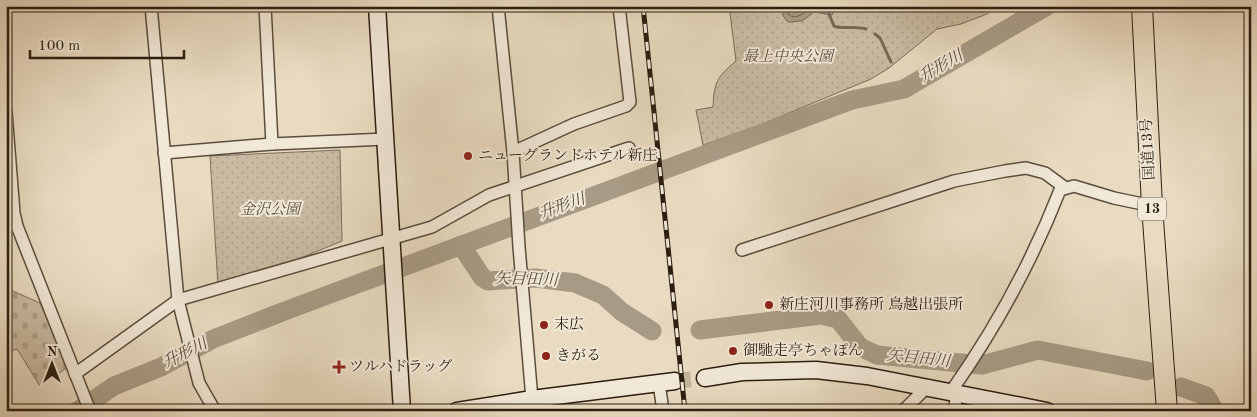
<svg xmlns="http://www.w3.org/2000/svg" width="1257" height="417" font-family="'Old Standard TT','Noto Serif JP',serif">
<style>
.cemetery{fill:url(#cemetery-stones);stroke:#7a6c5a}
.park{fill:url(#park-dots);stroke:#7a6c5a}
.water{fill:#a89b85;stroke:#766956}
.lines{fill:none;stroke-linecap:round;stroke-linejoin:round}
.shore{stroke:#6a5c4a;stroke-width:1}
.stream{stroke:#766956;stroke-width:3}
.river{stroke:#a89b85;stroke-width:19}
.secondary-tunnel{stroke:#c3b59e;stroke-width:16;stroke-dasharray:16 8;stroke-linecap:butt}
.street-casing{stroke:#5a4d3c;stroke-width:14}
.secondary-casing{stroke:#2b1e10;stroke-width:19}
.highway-casing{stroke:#2b1e10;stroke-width:22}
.street{stroke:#f1e8d7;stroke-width:11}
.secondary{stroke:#f1e8d7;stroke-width:16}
.highway{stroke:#e9dbc1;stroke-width:20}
.rail-casing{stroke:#2b1e10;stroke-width:5}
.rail{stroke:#f1e8d7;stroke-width:3;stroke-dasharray:9;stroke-linecap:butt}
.poi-dot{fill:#8f2418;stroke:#f1e8d7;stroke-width:2}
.labels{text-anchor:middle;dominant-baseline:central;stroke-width:4;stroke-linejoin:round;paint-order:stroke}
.shield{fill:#f1e8d7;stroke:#665b4c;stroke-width:1}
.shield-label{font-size:14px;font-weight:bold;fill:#2b1e10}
.park-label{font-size:15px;font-style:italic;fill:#5a4d3c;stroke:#f1e8d7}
.street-label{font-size:15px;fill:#2b1e10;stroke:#f1e8d7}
.poi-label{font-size:15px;fill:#2b1e10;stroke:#f1e8d7;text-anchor:start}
.water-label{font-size:16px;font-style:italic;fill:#574a39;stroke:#f1e8d7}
</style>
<defs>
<pattern id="cemetery-stones" width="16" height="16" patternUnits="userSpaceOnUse" patternTransform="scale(1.25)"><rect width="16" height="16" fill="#c9bba3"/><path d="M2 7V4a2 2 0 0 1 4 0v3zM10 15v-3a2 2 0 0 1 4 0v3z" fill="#ada08b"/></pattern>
<pattern id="park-dots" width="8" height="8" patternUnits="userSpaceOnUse" patternTransform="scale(1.25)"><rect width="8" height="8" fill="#c9bba3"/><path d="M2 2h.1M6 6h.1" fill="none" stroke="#ada08b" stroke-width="1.8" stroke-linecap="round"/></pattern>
</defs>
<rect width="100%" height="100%" fill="#e9dbc1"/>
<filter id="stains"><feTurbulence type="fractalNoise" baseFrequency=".004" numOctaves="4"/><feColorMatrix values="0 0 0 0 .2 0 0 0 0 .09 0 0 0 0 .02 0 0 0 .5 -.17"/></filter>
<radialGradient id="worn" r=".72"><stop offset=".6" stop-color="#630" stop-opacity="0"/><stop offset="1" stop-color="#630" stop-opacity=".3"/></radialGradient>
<polygon class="cemetery" points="6,288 40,303 68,367 40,386 17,349 6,353"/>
<g class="park">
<path d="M729 6H997L987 14 961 24 937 29 889 68 871 79 760 125 703 145 696 110 713 107C714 82 717 77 736 61Z"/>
<polygon points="340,150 342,241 235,285 218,286 210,156"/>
</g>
<polygon class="water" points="782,6 833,6 834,11 832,15 814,12 802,21 788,22 783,16"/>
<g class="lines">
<path class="shore" d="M787 6 788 14C797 22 804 11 812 7L827 9 829 6"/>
<g class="stream">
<path d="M829 14 834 26C844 30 855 25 866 29"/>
<polyline points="875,34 880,38 891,62"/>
</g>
<g class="river">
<polyline points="461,245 482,277 488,281 535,278 575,283 603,295 622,312 652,331"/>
<polyline points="700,330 821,315 838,319 860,347 877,355 982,365 1038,350 1147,371"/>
<polyline points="1181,387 1206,396 1215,411"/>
<polyline points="77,411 114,386 161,367 213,339 290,309 852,100 904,89 1047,6"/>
</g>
<polyline class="secondary-tunnel" points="675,381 705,378"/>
<g class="street-casing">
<g id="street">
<polyline points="151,6 178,300 199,383 215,411"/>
<polyline points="265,6 272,144"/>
<polyline points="498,6 513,152 519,247 533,411"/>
<polyline points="6,112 14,213 17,226 90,411"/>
<polyline points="513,152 574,124 626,106 630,102 619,6"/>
<polyline points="164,153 272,144 386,139"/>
<polyline points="742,250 954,181 1005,171 1026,168 1045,173 1064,187"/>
<polyline points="75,374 178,300 432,227 489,195 629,148"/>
<polyline points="659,383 663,411"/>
<path d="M950 393C996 328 1031 264 1060 190L1074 186 1114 198 1152 206"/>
<polyline points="903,411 926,388"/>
<polyline points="955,411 956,394"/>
</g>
</g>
<g class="secondary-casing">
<g id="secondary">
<polyline points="377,6 402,411"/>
<polyline points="705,378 742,372 816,370 867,376 1047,411"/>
<polyline points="457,411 532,399 675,381"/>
</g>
</g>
<g class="highway-casing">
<polyline id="highway" points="1142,6 1152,206 1167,411"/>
</g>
<use href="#street" class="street"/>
<use href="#secondary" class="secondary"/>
<use href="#highway" class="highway"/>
<g class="rail-casing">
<polyline id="rail" points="643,6 685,411"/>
</g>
<use href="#rail" class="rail"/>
</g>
<g class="poi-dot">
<circle cx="468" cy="156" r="5"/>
<circle cx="769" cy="305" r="5"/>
<circle cx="544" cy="325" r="5"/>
<circle cx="733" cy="351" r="5"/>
<circle cx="546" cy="356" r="5"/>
<path d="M336.5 359.5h5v5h5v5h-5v5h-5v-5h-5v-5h5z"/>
</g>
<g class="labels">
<rect class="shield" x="1138" y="197.5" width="28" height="23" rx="4"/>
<g class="shield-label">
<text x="1152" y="209">13</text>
</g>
<g class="park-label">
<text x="788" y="57">最上中央公園</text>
<text x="270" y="210">金沢公園</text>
</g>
<g class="street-label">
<text transform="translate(1149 149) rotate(-93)">国道13号</text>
</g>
<g class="poi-label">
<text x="478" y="156">ニューグランドホテル新庄</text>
<text x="779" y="305">新庄河川事務所 鳥越出張所</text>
<text x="554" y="325">末広</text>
<text x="743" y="351">御馳走亭ちゃぽん</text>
<text x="556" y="356">きがる</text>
<text x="349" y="367">ツルハドラッグ</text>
</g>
<g class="water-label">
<text transform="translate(941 67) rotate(-30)">升形川</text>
<text transform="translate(562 207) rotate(-20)">升形川</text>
<text transform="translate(526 280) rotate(2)">矢目田川</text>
<text transform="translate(185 354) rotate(-27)">升形川</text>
<text transform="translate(918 359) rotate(6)">矢目田川</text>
</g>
</g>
<rect width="1257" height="417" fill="none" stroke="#e9dbc1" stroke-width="25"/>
<rect x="8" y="8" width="1242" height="402" fill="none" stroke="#2b1e10" stroke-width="2.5"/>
<rect x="12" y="12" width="1232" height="392" fill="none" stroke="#2b1e10"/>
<g transform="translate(52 364)" stroke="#f1e8d7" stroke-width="4" paint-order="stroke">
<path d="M0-4L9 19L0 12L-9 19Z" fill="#2b1e10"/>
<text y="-8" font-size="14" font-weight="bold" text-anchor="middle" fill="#2b1e10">N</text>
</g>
<path d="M30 50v8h154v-8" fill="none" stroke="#2b1e10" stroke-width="2.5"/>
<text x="38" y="50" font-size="15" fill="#2b1e10" stroke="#f1e8d7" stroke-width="4" paint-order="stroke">100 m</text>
<rect width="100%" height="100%" filter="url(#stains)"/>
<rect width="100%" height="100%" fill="url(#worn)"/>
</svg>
